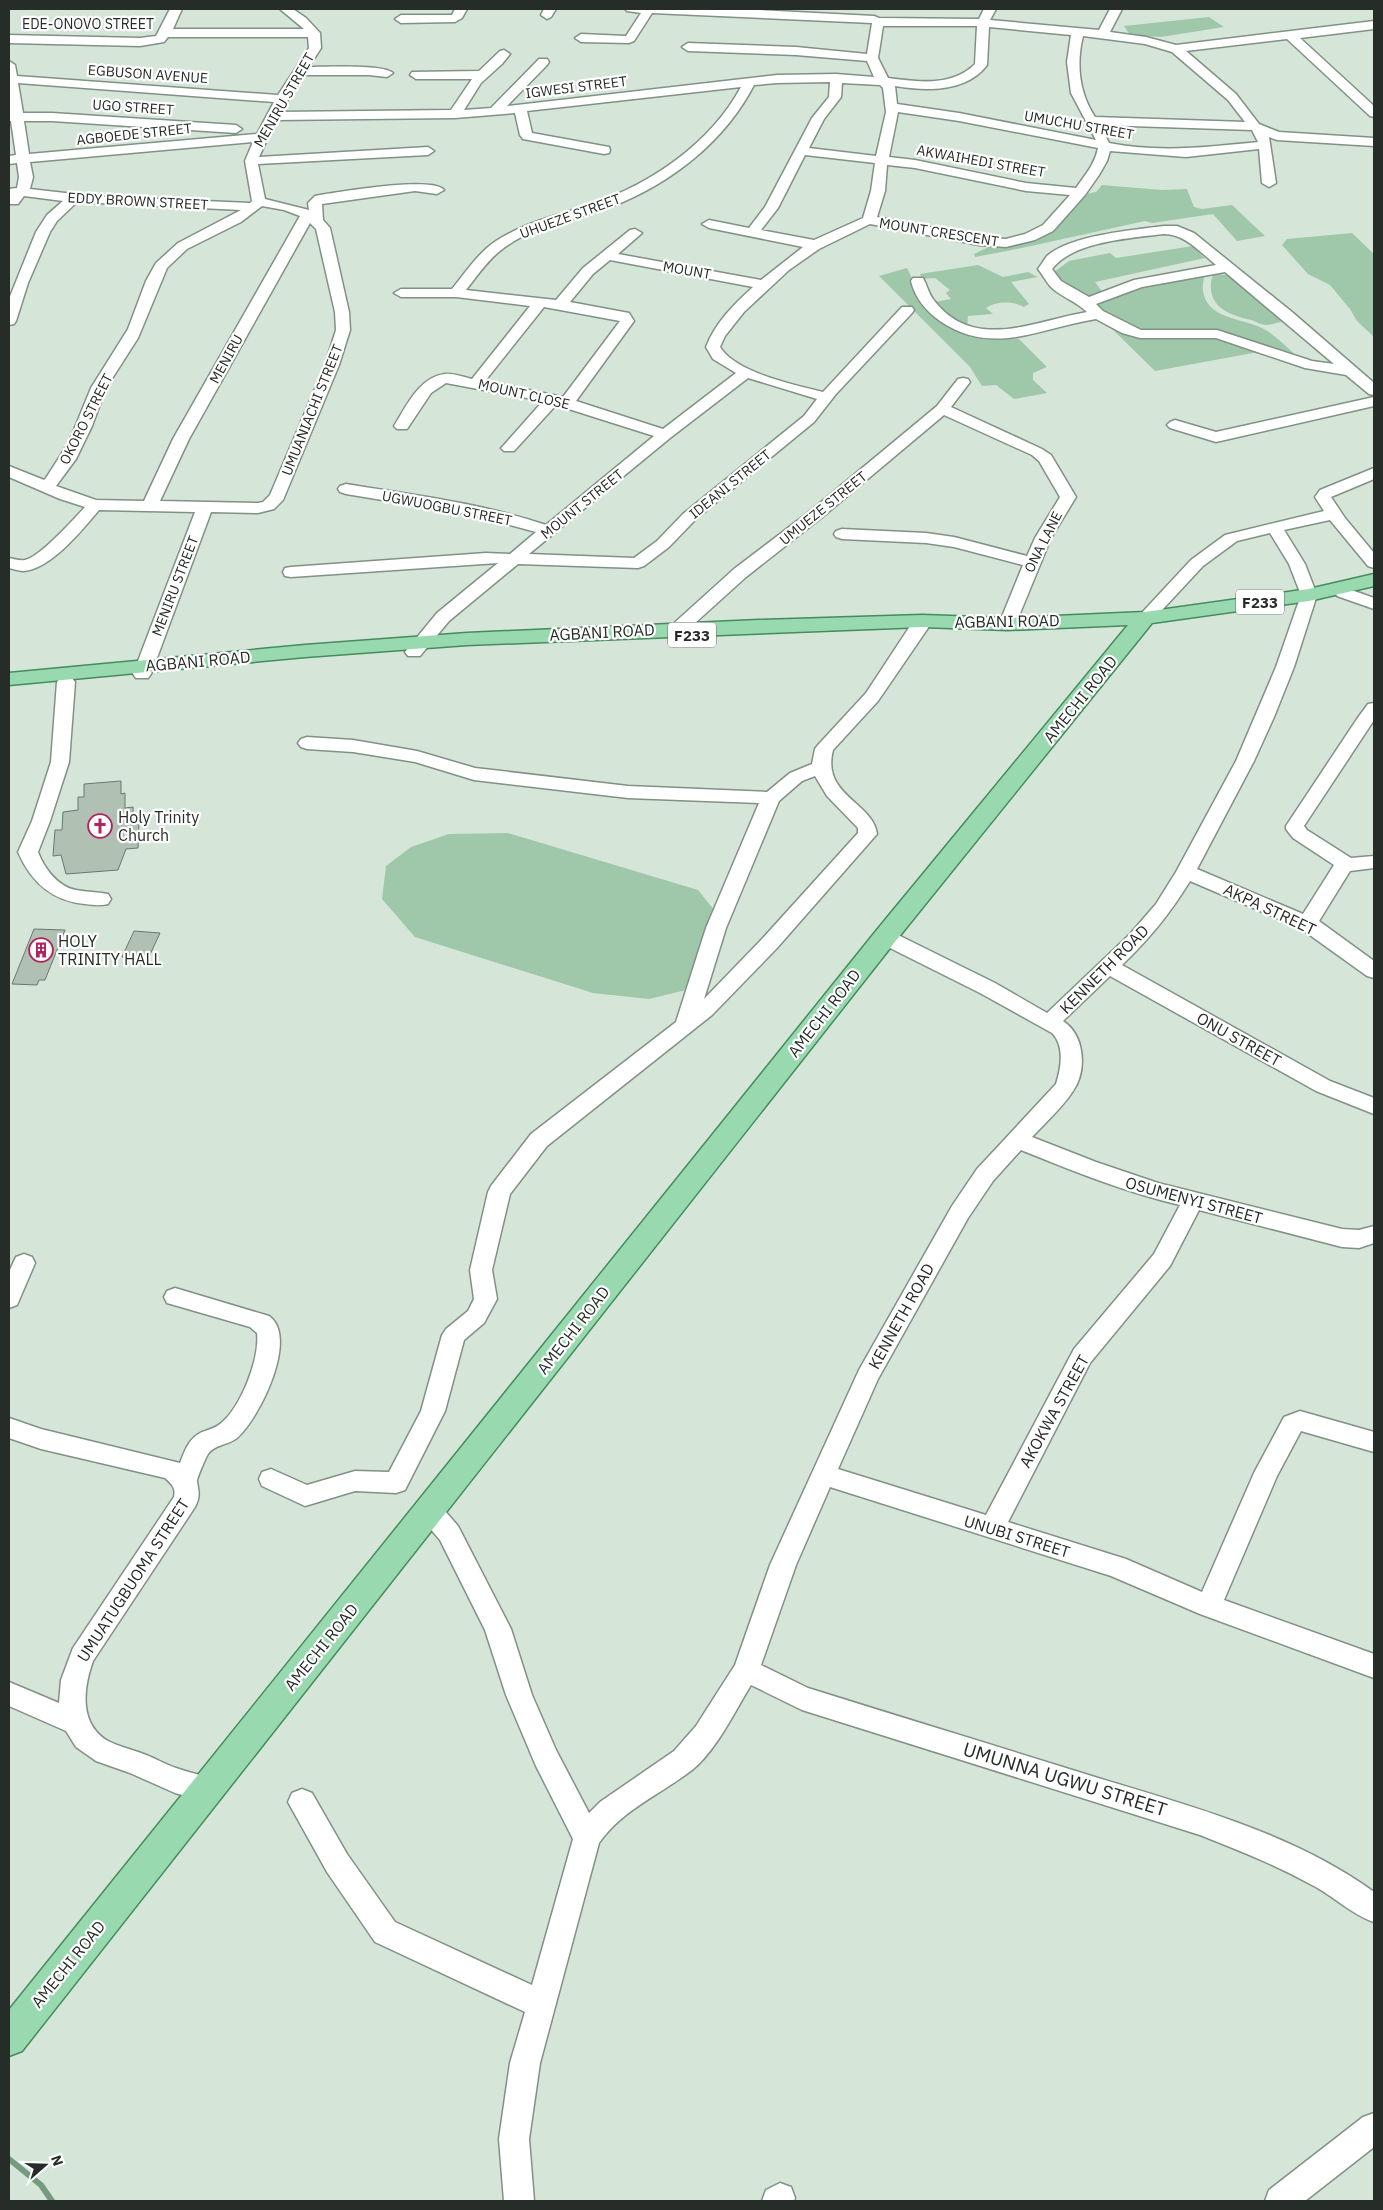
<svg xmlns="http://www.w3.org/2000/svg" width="1383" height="2210" font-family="'IBM Plex Sans',sans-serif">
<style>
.green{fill:#9fc7a9}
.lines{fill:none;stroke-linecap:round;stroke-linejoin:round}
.stream{stroke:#749b7e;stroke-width:6}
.building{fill:#b0c0b3;stroke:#69786d}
.minor-casing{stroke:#819185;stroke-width:3}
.major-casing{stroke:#458c5c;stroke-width:3}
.minor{fill:#fff;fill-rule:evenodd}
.major{fill:#99d9af;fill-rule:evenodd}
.labels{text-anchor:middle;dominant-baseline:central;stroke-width:4.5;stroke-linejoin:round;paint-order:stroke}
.far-street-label{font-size:14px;fill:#262c27;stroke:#fff}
.shield{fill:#fff;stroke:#676b68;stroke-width:1}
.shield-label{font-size:15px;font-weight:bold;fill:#262c27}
.street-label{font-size:16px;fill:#262c27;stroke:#fff}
.poi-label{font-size:16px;fill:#262c27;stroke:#fff;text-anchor:start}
.near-street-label{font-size:19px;fill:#262c27;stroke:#fff}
</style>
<rect width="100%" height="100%" fill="#d5e6d9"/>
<g class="green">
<polygon points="1209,17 1224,27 1161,37 1130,35 1124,26"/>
<polygon points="1102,185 1162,190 1187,189 1194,207 1202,209 1232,205 1265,236 1237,241 1213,214 1152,223 1145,221 1012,250 975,257 974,254 995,244 1022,241 1085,194 1096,192"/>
<polygon points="1352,233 1374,254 1374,337 1357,321 1350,309 1330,285 1308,274 1282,245 1287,239"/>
<polygon points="1193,246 1205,258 1095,282 1103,293 1085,297 1060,280 1054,272 1069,261 1110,253 1116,258"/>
<path d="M978 265 1003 277 1028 272 1038 277 1011 282 1029 304 1024 307C1013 301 997 301 986 308L993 314 968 316 967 328 950 317 935 302 951 299 946 293 950 290 935 278 922 279 920 274Z"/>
<path d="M907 268C922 300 942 331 980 339 992 341 1006 339 1019 339L1047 367 1033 373V380L1047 393 1014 399 996 385 982 386 970 367 879 276Z"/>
<path d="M1213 274 1227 275 1278 317 1281 322C1276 323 1270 325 1266 325 1261 325 1255 321 1251 320 1225 314 1204 304 1213 274Z"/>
<path d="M1204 276C1204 280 1202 287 1203 291 1207 319 1242 318 1262 328 1277 336 1289 349 1301 360 1280 353 1257 341 1236 337 1185 329 1132 345 1094 303L1143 285Z"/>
<polygon points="1103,320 1136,334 1207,335 1264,351 1155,371"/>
<polygon points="508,833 698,890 723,921 724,941 711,967 686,990 649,999 593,993 415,937 382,899 386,866 411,847 449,834"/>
</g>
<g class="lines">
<polyline class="stream" points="9,2159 41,2185 52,2201"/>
</g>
<g class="building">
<polygon points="121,781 121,794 125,793 125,808 133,807 133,822 139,821 138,848 126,849 118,870 66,874 61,855 53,856 55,830 62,830 63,812 78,810 78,797 84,797 84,784"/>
<polygon points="34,929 65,930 45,980 39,980 37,985 12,984"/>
<polygon points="134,931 160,933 148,959 122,957"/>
</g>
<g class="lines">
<g class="minor-casing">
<g id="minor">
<path d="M170 9H182L173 29H304L280 9H293L306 18 320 33 321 48 309 67C324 67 384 64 393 73L387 77 369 75H304L280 112 451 110 472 79H416L410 75 412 72 479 71 500 51 504 50 510 54 502 64 481 83 464 110 491 108 539 59H547L549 62 547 65 507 106 777 75 836 74 874 77 867 61 796 55 688 51 682 47 688 43 796 47 867 54 872 23 652 13 634 41 629 43 581 42 575 38 581 34 626 36 641 13 627 11 625 9H739L874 16 879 18 979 19 984 9H996L990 20 1099 30 1110 9H1122L1110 32 1146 37 1176 45 1374 21V29L1300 38 1374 106V117L1370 116 1287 39 1186 51 1236 94 1259 124 1279 132 1374 138V146L1277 140 1269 137 1276 183 1269 187 1262 183 1259 149 1186 157 1110 151 1107 161 1099 175 1085 195 1053 231 1035 240 1006 247 979 245 870 224 819 249 789 270 744 312 725 336 720 347C736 373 795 385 823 392L902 307H912L914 310 912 313 836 394 814 422 695 520 669 547 644 566 638 568 518 564 449 621 420 656H408L405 652 437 613 498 563 291 577 285 576 283 572 285 568 291 567 486 553 510 554 536 532 473 515 346 494 340 492 338 489 340 486 346 484C413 495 481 503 546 525L654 436 556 405 514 451H504L501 448 504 445 543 401 446 383 431 393 407 429H397L394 426C406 407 419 377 445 374 453 373 463 377 472 379L530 306 456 297H401L394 293 401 289H452C466 272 478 253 496 241 525 222 559 215 592 204 651 184 711 143 741 87L527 111 532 133 609 147 610 150 609 153 604 154 523 139 520 135 515 113 455 118 276 120 259 157 428 147 434 151 428 155 258 164 265 199 309 210 308 203 315 196 320 195C341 192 432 176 444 190L437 194 415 191 322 204 323 220 330 228 349 312 350 330 339 365 283 500 274 509 258 513 211 512 151 674 148 678H136L133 674 195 512 99 510C83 529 51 569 24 571 19 571 14 569 9 568V558C14 559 20 561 25 560 40 557 73 520 85 507L60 499 9 477V466L44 480 46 478 69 442 91 388 128 329 146 281 156 263 178 243 241 210 77 202 57 221 50 232 28 283 16 321 14 324 9 325V299L36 232 47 215 63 201 24 196 18 204H9V189L17 188 19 177 17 163 9 164V156L16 155 11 121H9V61L15 65 17 76 278 95 309 48 308 37H168L164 42 140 46 9 43V35L140 38 156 36ZM883 26H977L975 64C952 87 918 82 888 78L878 58ZM989 27 1071 35 1067 62 1071 93 1096 140 959 113 897 104 895 86C925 91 966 93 987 65ZM1083 36 1145 44 1172 52 1228 100 1245 122 1095 117C1079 93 1076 64 1083 36ZM830 82 829 97 812 118 765 207 749 228 709 220 702 224 709 228 803 247 761 280 618 254 642 233 635 229 630 230 583 268 556 300 466 290C477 276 487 261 501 250 533 225 576 220 613 206 672 183 725 141 754 85L777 83ZM18 83 274 102 257 134 29 154 24 121H52L236 133 242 129 236 125 52 113H23ZM842 83 880 85 883 88 886 112 876 156 809 148 824 119 841 97ZM898 112 959 121 1098 148C1095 164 1085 175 1076 188L1026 183 915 160 889 157ZM1100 125 1252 130 1258 142C1208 147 1159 153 1109 143ZM253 142 245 161 252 201 250 203 91 196 30 189 33 177 30 162ZM805 155 875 163 871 191 863 218 814 240 761 230 778 208ZM887 165 915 168 1026 191 1070 195 1043 225 1025 234 1006 239 979 237 877 217 885 191ZM262 206 284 210 300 216 173 439 144 501 96 500 56 486 76 459 92 426 106 388 138 338 167 268 187 249 241 222ZM310 223 316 229 335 312 336 330 325 365 270 495 263 502 258 503 160 501 189 439ZM610 260 753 287C734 304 715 323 706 347L713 359 736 373 663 429 576 401 634 321 629 313 570 302 593 274ZM544 307 620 321 563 397 485 381ZM748 378 817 399 804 416 683 514 657 541 634 558 529 554 670 438Z"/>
<polygon points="455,9 467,9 462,18 455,22 401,23 395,19 401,15 452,15"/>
<polygon points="544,9 556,9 551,17 547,19 541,15"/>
<path d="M1164 226H1177L1194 233 1292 312 1374 383V395L1369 394 1346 375 1305 368 1216 338H1140L1122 333 1096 319C1039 328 993 357 940 321 926 311 915 298 911 281L913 278H923C927 285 928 292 933 299 973 353 1034 321 1087 312 1076 301 1059 296 1050 286 1046 281 1042 274 1038 269 1041 265 1044 260 1047 256 1071 235 1133 230 1164 226ZM1164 234C1185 234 1200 252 1216 265L1134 280 1089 297 1061 281 1052 269C1073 241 1132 238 1164 234ZM1225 272 1334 364 1312 361 1217 330H1141L1103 311 1096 304 1142 287Z"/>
<polygon points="963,378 968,379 970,382 951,407 1042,449 1051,455 1076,497 1051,538 1014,628 1002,628 999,624 1023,565 954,547 926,543 842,539 836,537 834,534 836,531 842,529 926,533 954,537 1027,556 1035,538 1060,497 1039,461 1032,455 944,415 826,514 746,577 684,633 672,633 669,629 672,625 734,569 814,508 937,406 958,379"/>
<polygon points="1374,397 1374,406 1216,442 1170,428 1167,425 1170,422 1175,420 1216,432"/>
<path d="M1374 468V479L1331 497 1345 518 1374 553V568L1368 566 1330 520 1284 530 1305 564 1317 595 1294 667 1274 717 1254 761 1197 869 1303 914 1334 865 1293 838 1286 829V826L1357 719 1368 704 1374 703V720L1304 826 1307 830 1351 858 1374 856V868L1350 871 1319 921 1374 961V978L1367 976 1300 928 1190 881C1169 915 1150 938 1122 965L1330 1081 1374 1098V1114L1316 1091 1110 976 1063 1021C1085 1035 1087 1071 1073 1091 1062 1108 1046 1122 1032 1137L1096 1162 1158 1183 1342 1229 1359 1230 1374 1226V1243L1359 1248 1342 1247 1199 1210 1170 1266 1090 1363 1008 1522 1126 1559 1202 1592 1254 1473 1284 1417 1300 1411 1374 1432V1452L1301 1431 1277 1476 1224 1600 1374 1654V1678L1200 1614 1111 1576 830 1487 796 1565 761 1665 808 1688C904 1718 999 1747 1095 1777 1190 1806 1293 1833 1374 1892V1922C1354 1916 1332 1895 1312 1885 1276 1865 1238 1850 1200 1835L802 1710 751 1685C735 1711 716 1751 692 1770 661 1794 622 1810 599 1843L540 2063 529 2139 534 2201H504L499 2139 510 2063 525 2012 375 1942 327 1872 288 1802 292 1793 302 1789 312 1793 347 1854 395 1922 532 1985 573 1839 536 1766 506 1695 485 1630 440 1540 421 1518 418 1511 421 1504 430 1501 439 1504 458 1526 511 1629 532 1695 556 1750 589 1813 600 1802 674 1751 696 1726 735 1665 770 1565 859 1370 952 1206 977 1169 1056 1084C1061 1068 1065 1046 1052 1033L980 993 878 942 875 937 878 932 885 930 892 932 995 983 1047 1013 1130 934 1156 904 1176 872 1236 761 1276 667 1301 595 1289 564 1270 533 1237 541 1203 566 1151 622H1139L1137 618 1191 560 1225 535 1324 511 1315 497 1320 490ZM1021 1150C1073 1171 1125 1192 1180 1205L1154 1254 1074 1349 986 1515 838 1469 878 1379 968 1218 993 1181Z"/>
<polygon points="1343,587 1374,598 1374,609 1337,596 1335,592 1337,588"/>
<path d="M922 616 928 617 930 621 928 628 878 701 833 750C821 796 873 802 877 834L777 948 712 1015 547 1146 510 1194 492 1270 497 1299 484 1323 464 1340 445 1411 405 1490 396 1493 355 1491 305 1506 262 1486 259 1479 262 1472 271 1469 307 1485 355 1471 389 1472 421 1411 442 1335 446 1329 468 1311 474 1299 470 1270 488 1192 491 1186 531 1134 676 1022 706 928 759 803 628 798 474 780 415 762 353 752 307 749 301 747 298 743 301 739 307 737 353 740 417 751 475 768 628 786 767 792 790 773 812 764 815 749 818 745 866 693 916 617ZM815 776 827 796 858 828V833L763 938 704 999 726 928 779 801 802 781Z"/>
<path d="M66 677 72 678 75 682 69 762 50 821 38 852C44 868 58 887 76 890 87 892 97 892 108 894L111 899 108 904C100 906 93 905 85 904 52 901 31 882 18 852L32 821 51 762 57 682 60 678Z"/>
<polygon points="24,1254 32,1257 35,1263 17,1305 9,1308 9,1272 16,1257"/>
<path d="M175 1288 269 1316C299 1337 260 1417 238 1437 230 1445 215 1444 208 1454 206 1457 196 1480 197 1482 199 1492 200 1497 195 1507L93 1661C83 1689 79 1724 108 1741 118 1746 130 1749 141 1753 153 1757 164 1764 176 1768 189 1773 203 1775 217 1780L221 1789 217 1798 207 1802 175 1793 130 1773 96 1761 76 1747 66 1731 9 1706V1682L59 1703 61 1680 73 1648 174 1497C176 1488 172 1484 165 1478L41 1449 9 1438V1418L41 1429 180 1463C185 1450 189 1438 202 1432 208 1430 215 1428 220 1424 241 1408 260 1358 257 1333L250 1327 167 1303 164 1297 167 1291Z"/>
<polygon points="1374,2113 1374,2147 1305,2201 1265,2201 1269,2190 1363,2117"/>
<polygon points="780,2183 791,2187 795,2198 794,2201 762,2201 766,2190"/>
</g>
</g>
<g class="major-casing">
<polygon id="major" points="1374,574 1374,586 1309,601 1152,623 894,943 22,2051 9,2056 9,2010 876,931 1128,625 1008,630 922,627 467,645 305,657 9,685 9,673 305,645 467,633 759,620 922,615 1008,618 1145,612 1309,589"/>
</g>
<use href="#minor" class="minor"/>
<use href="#major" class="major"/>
</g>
<defs>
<g id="church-ring" transform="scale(1.25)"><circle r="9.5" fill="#fff" stroke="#b1245d" stroke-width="1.5"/><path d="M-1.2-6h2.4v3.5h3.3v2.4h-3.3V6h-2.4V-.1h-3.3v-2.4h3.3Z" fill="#b1245d"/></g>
<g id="building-ring" transform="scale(1.25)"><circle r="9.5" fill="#fff" stroke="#b1245d" stroke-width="1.5"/><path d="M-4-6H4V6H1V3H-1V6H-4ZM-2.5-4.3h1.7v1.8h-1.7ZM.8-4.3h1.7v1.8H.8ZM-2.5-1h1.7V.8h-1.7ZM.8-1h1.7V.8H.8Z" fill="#b1245d"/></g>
</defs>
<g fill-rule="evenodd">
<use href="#church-ring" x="100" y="826"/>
<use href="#building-ring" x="41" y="950"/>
</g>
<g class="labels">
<g class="far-street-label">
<text x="88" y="24">EDE-ONOVO STREET</text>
<text transform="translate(148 74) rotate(4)">EGBUSON AVENUE</text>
<text transform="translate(576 87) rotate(-7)">IGWESI STREET</text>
<text transform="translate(284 100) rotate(-60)">MENIRU STREET</text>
<text transform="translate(133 107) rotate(4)">UGO STREET</text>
<text transform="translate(1079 125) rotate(10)">UMUCHU STREET</text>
<text transform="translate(134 134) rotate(-6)">AGBOEDE STREET</text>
<text transform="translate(981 161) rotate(10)">AKWAIHEDI STREET</text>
<text transform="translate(138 201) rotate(3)">EDDY BROWN STREET</text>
<text transform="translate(570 216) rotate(-20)">UHUEZE STREET</text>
<text transform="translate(939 232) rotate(9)">MOUNT CRESCENT</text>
<text transform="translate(687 270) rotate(10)">MOUNT</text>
<text transform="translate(226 359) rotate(-61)">MENIRU</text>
<text transform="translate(524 394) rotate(13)">MOUNT CLOSE</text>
<text transform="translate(312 410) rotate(-68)">UMUANIACHI STREET</text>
<text transform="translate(86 419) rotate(-63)">OKORO STREET</text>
<text transform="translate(730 484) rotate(-39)">IDEANI STREET</text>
<text transform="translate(582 504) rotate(-39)">MOUNT STREET</text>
<text transform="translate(447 508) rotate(11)">UGWUOGBU STREET</text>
<text transform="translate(823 508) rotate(-39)">UMUEZE STREET</text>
<text transform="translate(1043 542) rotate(-63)">ONA LANE</text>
<text transform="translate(175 586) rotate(-69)">MENIRU STREET</text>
</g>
<g class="shield">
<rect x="1236" y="589.5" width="48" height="25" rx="4"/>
<rect x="668" y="622.5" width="48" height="25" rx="4"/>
</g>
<g class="shield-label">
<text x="1260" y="602">F233</text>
<text x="692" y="635">F233</text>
</g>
<g class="street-label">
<text transform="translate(1007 621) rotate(-1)">AGBANI ROAD</text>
<text transform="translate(602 632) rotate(-3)">AGBANI ROAD</text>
<text transform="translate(198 661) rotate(-5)">AGBANI ROAD</text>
<text transform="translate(1080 699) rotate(-51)">AMECHI ROAD</text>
<text transform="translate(1270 909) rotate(25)">AKPA STREET</text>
<text transform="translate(1104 969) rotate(-45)">KENNETH ROAD</text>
<text transform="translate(824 1013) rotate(-52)">AMECHI ROAD</text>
<text transform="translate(1239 1039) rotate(29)">ONU STREET</text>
<text transform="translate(1194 1200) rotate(15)">OSUMENYI STREET</text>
<text transform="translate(901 1316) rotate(-61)">KENNETH ROAD</text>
<text transform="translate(573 1330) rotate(-52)">AMECHI ROAD</text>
<text transform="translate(1054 1411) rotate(-61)">AKOKWA STREET</text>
<text transform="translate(1017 1536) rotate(17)">UNUBI STREET</text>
<text transform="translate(133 1580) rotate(-57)">UMUATUGBUOMA STREET</text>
<text transform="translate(321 1647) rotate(-51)">AMECHI ROAD</text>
<text transform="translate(68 1964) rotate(-51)">AMECHI ROAD</text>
</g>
<g class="poi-label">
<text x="118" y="817">Holy Trinity<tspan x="118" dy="18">Church</tspan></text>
<text x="58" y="941">HOLY<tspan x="58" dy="18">TRINITY HALL</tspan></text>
</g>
<g class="near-street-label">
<text transform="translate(1065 1779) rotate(17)">UMUNNA UGWU STREET</text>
</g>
</g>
<rect width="1383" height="2210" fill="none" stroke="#262c27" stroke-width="20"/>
<g transform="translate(45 2165) rotate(70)" stroke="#ffffff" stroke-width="4" paint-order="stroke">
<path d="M0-4L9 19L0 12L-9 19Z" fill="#262c27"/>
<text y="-8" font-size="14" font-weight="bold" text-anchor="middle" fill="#262c27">N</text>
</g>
</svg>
